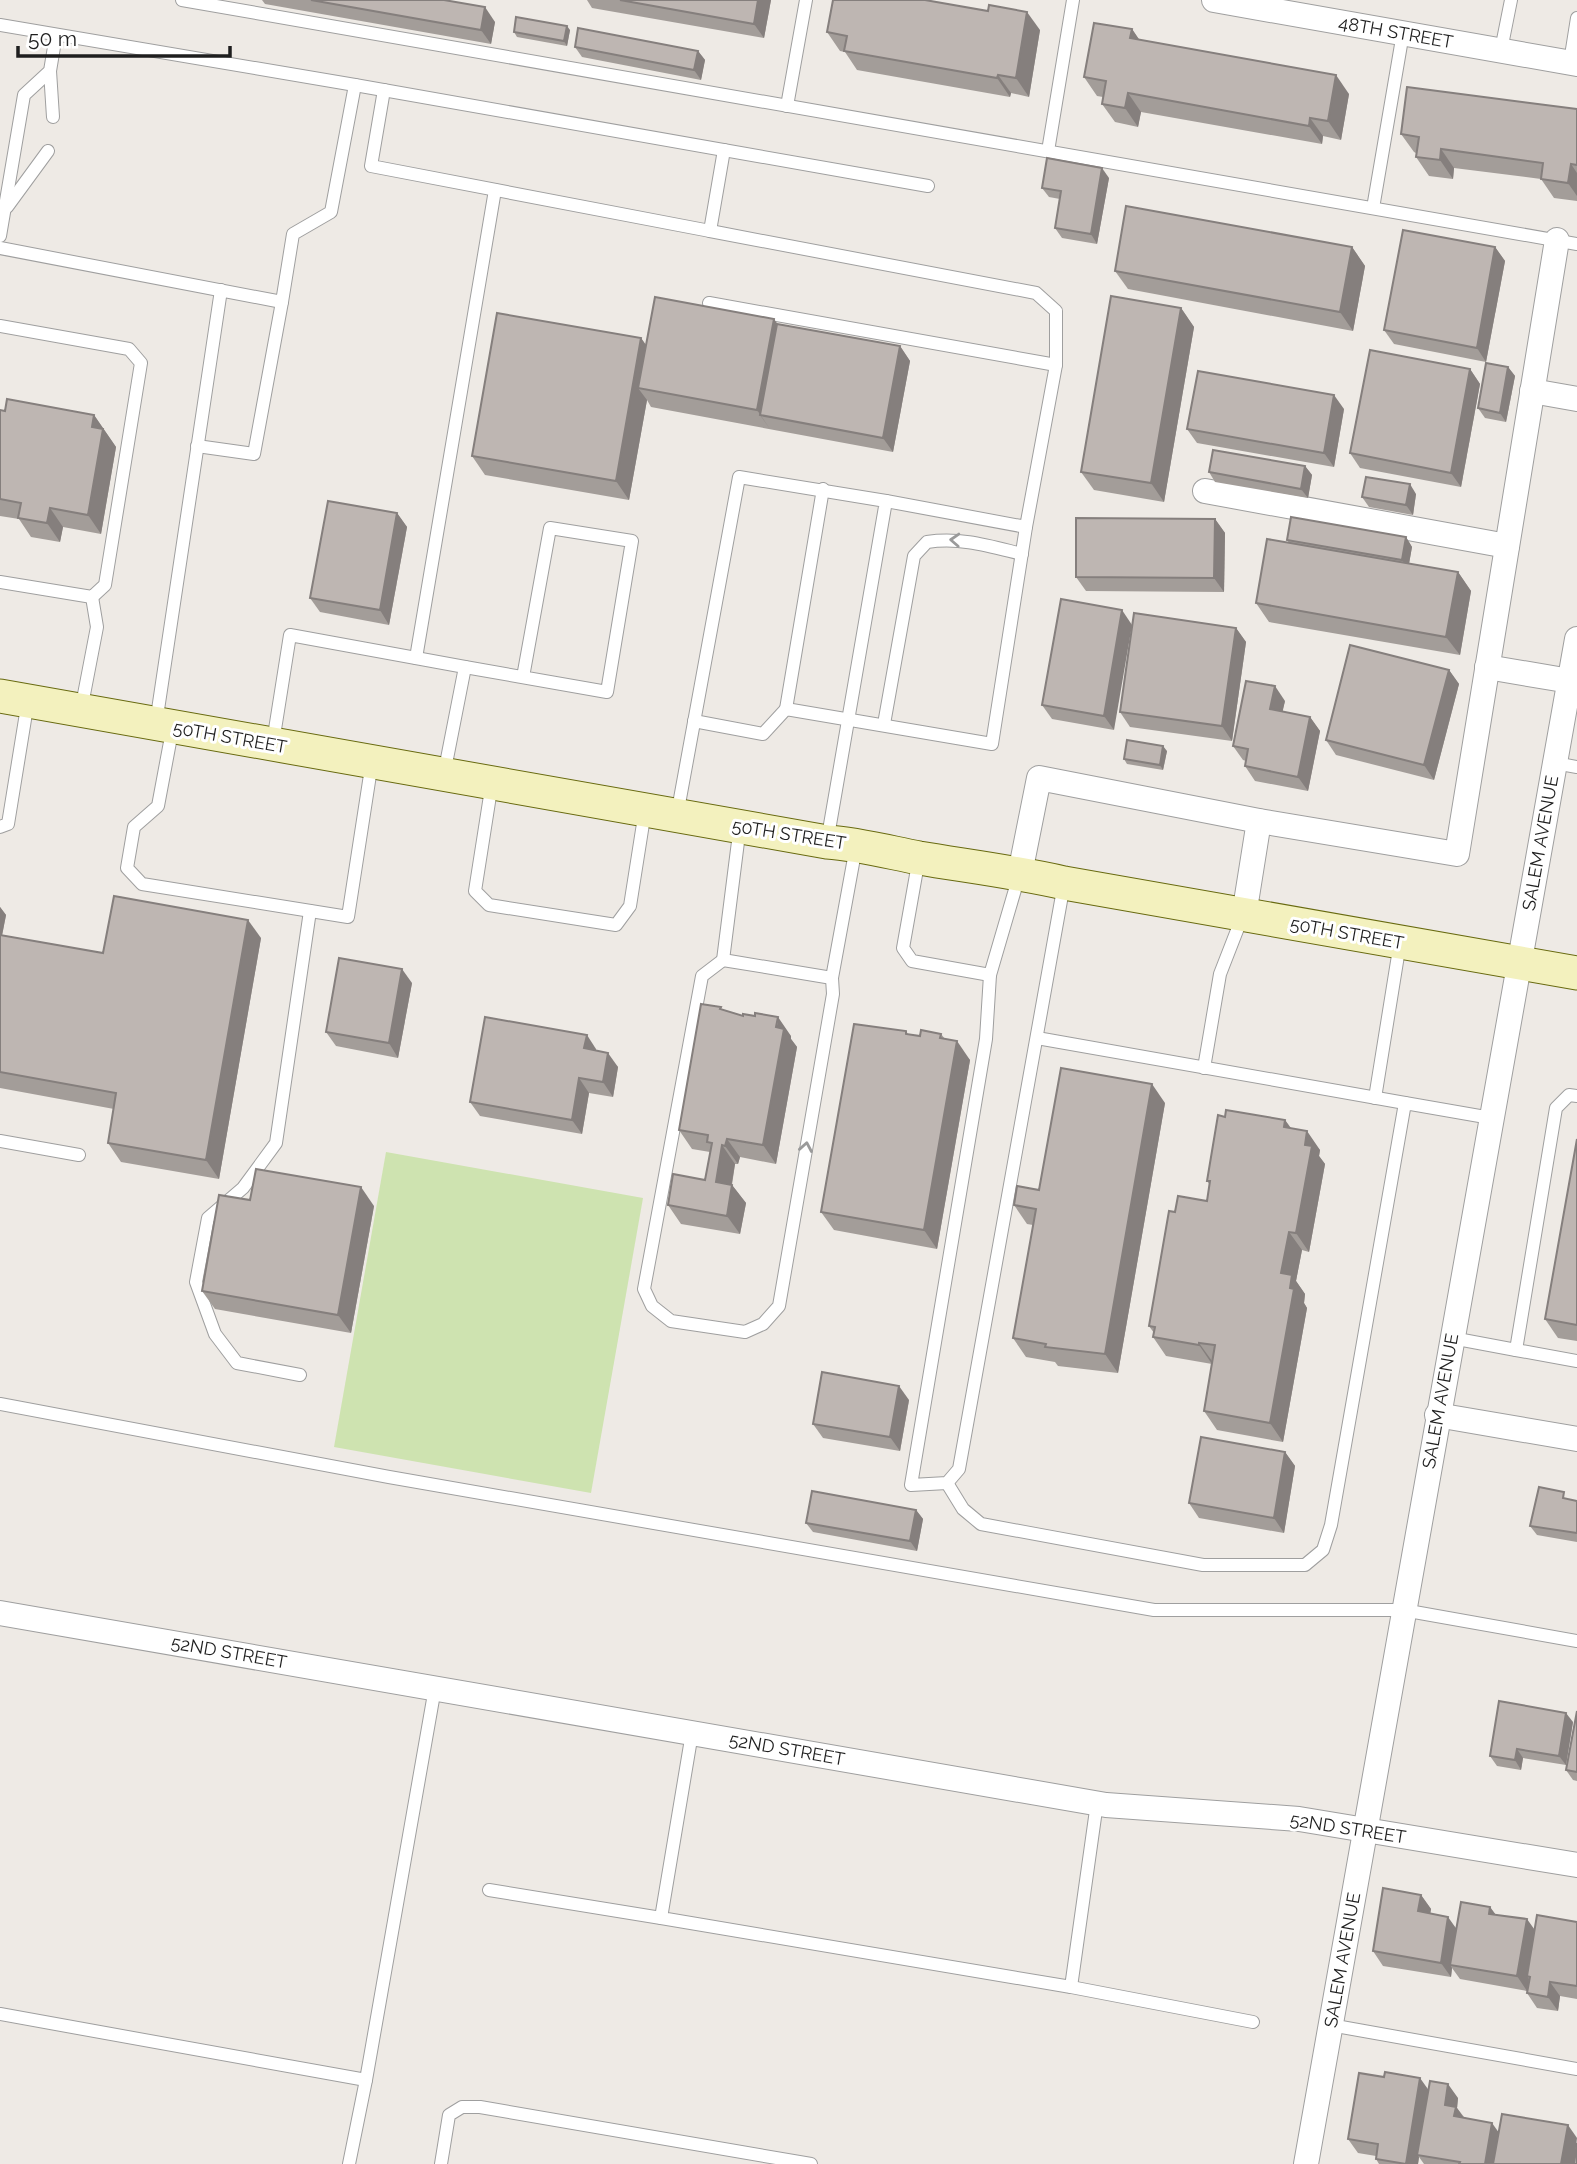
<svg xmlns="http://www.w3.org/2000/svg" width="1577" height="2164" font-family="Raleway,sans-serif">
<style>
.grass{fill:#cee3b0}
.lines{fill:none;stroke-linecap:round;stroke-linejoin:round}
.lane-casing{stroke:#9f9f9f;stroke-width:14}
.street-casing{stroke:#9f9f9f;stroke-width:26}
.secondary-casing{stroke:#686a10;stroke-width:35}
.lane{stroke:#fff;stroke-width:12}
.street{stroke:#fff;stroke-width:24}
.secondary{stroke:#f3f1be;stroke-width:33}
.wall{fill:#a39d99}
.shaded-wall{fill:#857f7d}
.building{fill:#beb6b2;stroke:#857f7d;stroke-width:2}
.oneway{stroke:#9a9a9a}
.labels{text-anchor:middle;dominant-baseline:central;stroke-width:6;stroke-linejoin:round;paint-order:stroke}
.street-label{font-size:18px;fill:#1e1e1e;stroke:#fff}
</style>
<rect width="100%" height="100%" fill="#eeeae5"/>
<polygon class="grass" points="386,1152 643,1198 591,1493 334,1447"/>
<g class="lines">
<g class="lane-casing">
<g id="lane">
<polyline points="182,0 1577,244"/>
<polyline points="0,25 355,85 928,186"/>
<polyline points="1501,50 1511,0"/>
<polyline points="1570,62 1577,18"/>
<polyline points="50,71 53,117"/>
<polyline points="384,90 371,166 710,231 724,150"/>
<polyline points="787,106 806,0"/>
<polyline points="1048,151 1073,0"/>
<polyline points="7,207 48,151"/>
<polyline points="1373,208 1403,33"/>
<polyline points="0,236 24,95 50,71 56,35"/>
<polyline points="0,248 282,302 293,234 331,212 355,85"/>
<polyline points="709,303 1056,365 1056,311 1036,293 710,231"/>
<polyline points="0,326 129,349 141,363 105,585 92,597 0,582"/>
<polyline points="197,446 254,454 282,302"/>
<polyline points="886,501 1026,527 1056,365"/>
<polyline points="416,658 495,190"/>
<polyline points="465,667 607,692 632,541 550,528 523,677"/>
<polyline points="786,709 823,489"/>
<polyline points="81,710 97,627 92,597"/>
<polyline points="694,721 763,734 786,709 992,744 1026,527"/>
<polyline points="156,723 221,290"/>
<path d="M884 724 914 556 927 542C961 537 989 546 1022 554"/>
<polyline points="173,726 158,806 134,827 127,868 142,884 348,917 372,762"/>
<polyline points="273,742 290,635 465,667 444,774"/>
<polyline points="1555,763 1577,767"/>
<polyline points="492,783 475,891 489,905 616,925 630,906 645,811"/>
<polyline points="677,815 739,477 886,501 827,842"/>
<polyline points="740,826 723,960 832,978 856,847"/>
<polyline points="0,827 8,824 28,701"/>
<polyline points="919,858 903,948 912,961 990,975 1019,876"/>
<polyline points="723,960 702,976 644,1289 652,1306 671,1321 745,1332 763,1324 779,1306 833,994 832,978"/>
<polyline points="990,975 986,1039 911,1485 947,1483 959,1469 1064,884"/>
<polyline points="1037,1038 1405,1103"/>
<polyline points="1204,1068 1220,974 1243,915"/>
<polyline points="1375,1098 1400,943"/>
<polyline points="0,1141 79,1155"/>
<polyline points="1452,1338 1516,1350 1556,1108 1569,1095 1577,1096"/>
<polyline points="1516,1350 1577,1361"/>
<polyline points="300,1375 237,1363 215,1334 196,1282 208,1218 243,1188 276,1143 310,911"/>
<polyline points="0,1404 389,1477 1154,1610 1403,1610 1577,1641"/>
<polyline points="947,1483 963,1509 981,1524 1203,1565 1305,1565 1323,1550 1331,1525 1405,1103 1491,1118"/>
<polyline points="692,1733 661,1918 1071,1987 1097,1803"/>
<polyline points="489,1890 661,1918"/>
<polyline points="1071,1987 1253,2022"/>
<polyline points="0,2014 366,2080 435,1688"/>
<polyline points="1330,2025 1577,2069"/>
<polyline points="349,2164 366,2080"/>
<polyline points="441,2164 449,2115 462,2107 480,2107 811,2164"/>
</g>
</g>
<g class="street-casing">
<g id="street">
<polyline points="1214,0 1577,64"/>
<polyline points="1532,391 1577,399"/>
<polyline points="1205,491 1507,546"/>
<polyline points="1487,667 1570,681"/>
<polyline points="1020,873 1039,778 1259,821 1457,854 1557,240"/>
<polyline points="1244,915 1259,821"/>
<polyline points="1437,1415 1577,1439"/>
<polyline points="0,1613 1106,1805 1299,1819 1577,1865"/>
<polyline points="1306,2164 1577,639"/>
</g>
</g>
<g class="secondary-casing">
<path id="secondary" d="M0 696 827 842C858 844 888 852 919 858 967 866 1016 872 1064 883L1577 973"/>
</g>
<use href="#lane" class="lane"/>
<use href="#street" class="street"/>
<use href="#secondary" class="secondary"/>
</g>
<g class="wall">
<polygon points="262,0 444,0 495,22 491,44 265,4"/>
<polygon points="587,0 771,0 764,38 592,8"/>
<polygon points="1132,29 1139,40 1349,94 1341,140 1323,136 1322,144 1141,112 1138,127 1115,122 1102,104 1103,97 1097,96 1084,77"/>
<polygon points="570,30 567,46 517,37 514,32"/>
<polygon points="1040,30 1029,97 1011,93 1010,97 857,70 845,52 840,51 827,32"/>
<polygon points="575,47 698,51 705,60 701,80 582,57"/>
<polygon points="1577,109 1577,201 1554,198 1541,179 1454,168 1453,179 1429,176 1416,157 1416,153 1414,152 1401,134"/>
<polygon points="1109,178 1097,244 1062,238 1055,228 1060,199 1049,197 1042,188"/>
<polygon points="1352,247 1365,266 1353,331 1128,289 1115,271"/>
<polygon points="1495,247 1505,261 1486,362 1394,344 1384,330"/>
<polygon points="1181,308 1194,327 1164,502 1094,490 1081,472"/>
<polygon points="774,319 777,324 900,346 910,361 893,452 651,407 647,400 629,500 485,475 472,456 641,338 646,345"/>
<polygon points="1508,367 1515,376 1506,422 1485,418 1478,408"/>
<polygon points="1470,369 1480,384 1461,487 1360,468 1350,453"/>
<polygon points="1344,409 1334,467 1197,443 1187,429"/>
<polygon points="0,410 94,415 116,447 101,534 63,527 60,542 31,537 19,519 0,516"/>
<polygon points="1305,466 1312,475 1308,498 1215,482 1209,472"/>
<polygon points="1416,494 1413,515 1369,507 1362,497"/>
<polygon points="397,513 407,527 389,625 320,612 310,598"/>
<polygon points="1215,519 1225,533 1224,592 1086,591 1076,577"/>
<polygon points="1406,537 1412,547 1409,564 1458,572 1471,591 1460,655 1269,622 1256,603 1289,543 1287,540"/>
<polygon points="1061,599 1114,730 1052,719 1042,705"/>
<polygon points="1236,628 1246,642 1232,741 1130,727 1120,712"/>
<polygon points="1449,670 1459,684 1434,780 1336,755 1326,740"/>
<polygon points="1285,701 1282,712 1310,717 1320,731 1308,791 1255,781 1245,766 1246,761 1243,760 1233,746"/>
<polygon points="1167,751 1163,770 1127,764 1124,759"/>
<polygon points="0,907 6,915 2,935 103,953 261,938 219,1179 121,1162 108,1143 114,1109 0,1088"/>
<polygon points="412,983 398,1058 336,1046 326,1032"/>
<polygon points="723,1010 791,1036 791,1039 797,1047 776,1164 740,1157 738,1164 735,1164 732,1185 746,1203 740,1234 681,1224 668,1205 705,1180 710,1152 692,1149 679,1130"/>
<polygon points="906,1031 908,1034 920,1036 941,1034 945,1039 970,1060 937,1249 834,1230 821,1212"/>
<polygon points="596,1049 596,1051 618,1067 613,1097 589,1093 582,1134 480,1116 470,1102"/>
<polygon points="1165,1103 1118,1373 1058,1366 1055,1362 1026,1357 1013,1338 1033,1225 1027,1224 1014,1205 1039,1190"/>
<polygon points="1225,1117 1285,1120 1291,1128 1320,1150 1319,1156 1325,1164 1309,1252 1302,1250 1296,1281 1305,1294 1304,1303 1307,1308 1283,1442 1217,1430 1204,1411 1212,1364 1166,1356 1153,1337 1154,1333 1149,1326 1175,1212 1207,1201 1210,1185 1207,1181"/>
<polygon points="1577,1139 1577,1341 1558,1338 1545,1319"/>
<polygon points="250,1200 374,1206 351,1333 215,1309 202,1291"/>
<polygon points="909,1400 900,1451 823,1438 813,1424"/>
<polygon points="1285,1452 1295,1466 1284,1533 1199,1518 1189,1503"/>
<polygon points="1569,1499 1577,1501 1577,1542 1537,1535 1530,1526"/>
<polygon points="916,1510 923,1519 917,1551 813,1532 806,1523"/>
<polygon points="1577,1711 1577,1781 1573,1780 1566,1770"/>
<polygon points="1573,1722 1566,1765 1523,1758 1521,1770 1497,1766 1490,1756"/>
<polygon points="1421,1895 1431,1909 1430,1914 1456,1928 1490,1907 1496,1915 1535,1930 1577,1922 1577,1999 1560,1996 1558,2011 1537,2008 1527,1993 1527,1991 1460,1979 1452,1968 1451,1977 1383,1966 1373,1951"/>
<polygon points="1429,2091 1458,2098 1457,2108 1464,2117 1574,2164 1424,2164 1419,2157 1418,2164 1379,2164 1376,2159 1376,2156 1358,2153 1348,2139"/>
</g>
<g class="shaded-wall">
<polygon points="758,0 771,0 764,38 754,24"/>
<polygon points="485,7 495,22 491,44 481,30"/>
<polygon points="1027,12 1040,30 1029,97 1016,78"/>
<polygon points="567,26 570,30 567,46 564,41"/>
<polygon points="1132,29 1145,48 1130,38"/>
<polygon points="698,51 705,60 701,80 694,70"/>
<polygon points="998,75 1011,93 1010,97 997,78"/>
<polygon points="1336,75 1349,94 1341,140 1328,121"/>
<polygon points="1128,93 1141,112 1138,127 1125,108"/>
<polygon points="1310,118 1323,136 1322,144 1309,126"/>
<polygon points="1441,149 1454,168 1453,179 1440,160"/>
<polygon points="1571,164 1577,173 1577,196 1568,183"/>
<polygon points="1102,168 1109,178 1097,244 1091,234"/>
<polygon points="1352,247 1365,266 1353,331 1340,312"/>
<polygon points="1495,247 1505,261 1486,362 1477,348"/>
<polygon points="1181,308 1194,327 1164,502 1151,483"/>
<polygon points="774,319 787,338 760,415 770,429 757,410"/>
<polygon points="641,338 654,357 638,388 647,400 629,500 616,481"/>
<polygon points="900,346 910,361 893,452 883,438"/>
<polygon points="1508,367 1515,376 1506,422 1500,413"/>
<polygon points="1470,369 1480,384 1461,487 1451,473"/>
<polygon points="1334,395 1344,409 1334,467 1324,453"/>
<polygon points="94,415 116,447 101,534 88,515 92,427"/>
<polygon points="1305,466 1312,475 1308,498 1301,489"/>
<polygon points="1410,484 1416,494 1413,515 1406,505"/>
<polygon points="50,508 63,527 60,542 47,523"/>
<polygon points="397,513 407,527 389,625 380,610"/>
<polygon points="1215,519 1225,533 1224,592 1214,578"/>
<polygon points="1406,537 1412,547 1408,569 1402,560"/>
<polygon points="1458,572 1471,591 1460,655 1446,637"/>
<polygon points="1122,610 1132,625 1114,730 1104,716"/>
<polygon points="1236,628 1246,642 1232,741 1222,726"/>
<polygon points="1449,670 1459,684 1434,780 1424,765"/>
<polygon points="1275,686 1285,701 1280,723 1270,709"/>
<polygon points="1310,717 1320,731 1308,791 1298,777"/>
<polygon points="1163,746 1167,751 1163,770 1160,765"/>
<polygon points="0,907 6,915 0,946"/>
<polygon points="248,920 261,938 219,1179 206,1160"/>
<polygon points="402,969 412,983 398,1058 389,1043"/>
<polygon points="778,1017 791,1036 791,1039 797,1047 776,1164 763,1145"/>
<polygon points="587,1035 596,1049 594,1062 584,1048"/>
<polygon points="957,1041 970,1060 937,1249 924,1230"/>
<polygon points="608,1053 618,1067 613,1097 603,1082"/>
<polygon points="579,1078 589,1093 582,1134 572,1120"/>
<polygon points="1152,1084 1165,1103 1118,1373 1105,1354"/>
<polygon points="1285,1120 1298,1139 1284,1127"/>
<polygon points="1307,1131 1320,1150 1319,1156 1325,1164 1309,1252 1296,1233 1305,1145"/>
<polygon points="727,1139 740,1157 738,1164 725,1146"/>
<polygon points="722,1145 735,1164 729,1200 716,1182"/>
<polygon points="732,1185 746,1203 740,1234 727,1216"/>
<polygon points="361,1187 374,1206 351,1333 338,1315"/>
<polygon points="1289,1232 1302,1250 1296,1281 1305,1294 1304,1303 1307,1308 1283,1442 1270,1423 1281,1273"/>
<polygon points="1199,1343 1212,1361 1212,1364 1199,1345"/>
<polygon points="899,1386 909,1400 900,1451 890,1437"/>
<polygon points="1285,1452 1295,1466 1284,1533 1274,1518"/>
<polygon points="916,1510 923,1519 917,1551 910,1541"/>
<polygon points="1566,1713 1573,1722 1566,1765 1559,1756"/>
<polygon points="1517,1749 1523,1758 1521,1770 1515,1760"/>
<polygon points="1421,1895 1431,1909 1428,1926 1418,1911"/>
<polygon points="1490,1907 1500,1921 1489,1914"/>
<polygon points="1448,1917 1458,1931 1450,1965 1452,1968 1451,1977 1441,1963"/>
<polygon points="1527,1919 1537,1933 1527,1976 1529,1979 1527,1991 1517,1976"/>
<polygon points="1550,1982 1560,1996 1558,2011 1548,1997"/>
<polygon points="1420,2078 1430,2092 1417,2155 1419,2157 1418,2164 1406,2164"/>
<polygon points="1448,2084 1458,2098 1457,2108 1466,2121 1464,2130 1445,2105"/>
<polygon points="1492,2123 1502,2137 1497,2164 1485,2164"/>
<polygon points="1568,2125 1577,2138 1574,2164 1561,2164"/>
</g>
<g class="building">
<polygon points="311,0 444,0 485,7 481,30"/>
<polygon points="620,0 758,0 754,24"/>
<polygon points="833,0 925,0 988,11 989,5 1027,12 1016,78 998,75 997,78 844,51 847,36 827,32"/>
<polygon points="516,17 567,26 564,41 514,32"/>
<polygon points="1094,23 1132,29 1130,38 1336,75 1328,121 1310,118 1309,126 1128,93 1125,108 1102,104 1106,81 1084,77"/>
<polygon points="578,28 698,51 694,70 575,47"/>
<polygon points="1407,87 1577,109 1577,165 1571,164 1568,183 1541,179 1543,163 1441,149 1440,160 1416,157 1419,137 1401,134"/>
<polygon points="1047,158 1102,168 1091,234 1055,228 1061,191 1042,188"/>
<polygon points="1126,206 1352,247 1340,312 1115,271"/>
<polygon points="1403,230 1495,247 1477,348 1384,330"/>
<polygon points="1111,296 1181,308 1151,483 1081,472"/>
<polygon points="655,297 774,319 757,410 638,388"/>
<polygon points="497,313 641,338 616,481 472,456"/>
<polygon points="777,324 900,346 883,438 760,415"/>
<polygon points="1370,350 1470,369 1451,473 1350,453"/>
<polygon points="1486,363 1508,367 1500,413 1478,408"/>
<polygon points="1198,371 1334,395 1324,453 1187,429"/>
<polygon points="7,399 94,415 92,427 103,429 88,515 50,508 47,523 18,518 21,503 0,499 0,410 5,411"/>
<polygon points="1213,450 1305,466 1301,489 1209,472"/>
<polygon points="1366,477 1410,484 1406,505 1362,497"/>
<polygon points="328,501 397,513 380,610 310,598"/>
<polygon points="1291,517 1406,537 1402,560 1287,540"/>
<polygon points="1076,518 1215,519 1214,578 1076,577"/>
<polygon points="1267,539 1458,572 1446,637 1256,603"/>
<polygon points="1061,599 1122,610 1104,716 1042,705"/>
<polygon points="1134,613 1236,628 1222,726 1120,712"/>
<polygon points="1350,645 1449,670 1424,765 1326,740"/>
<polygon points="1246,681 1275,686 1270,709 1310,717 1298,777 1245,766 1248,749 1233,746"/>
<polygon points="1127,740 1163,746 1160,765 1124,759"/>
<polygon points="114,896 248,920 206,1160 108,1143 116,1093 0,1072 0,935 103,953"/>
<polygon points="339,958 402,969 389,1043 326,1032"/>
<polygon points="701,1004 721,1007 720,1009 743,1016 743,1014 755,1016 755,1013 778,1017 776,1027 784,1029 763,1145 727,1139 725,1146 722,1145 716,1182 732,1185 727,1216 668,1205 673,1174 705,1180 712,1143 707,1142 708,1135 679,1130"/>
<polygon points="485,1017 587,1035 584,1048 608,1053 603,1082 579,1078 572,1120 470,1102"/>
<polygon points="854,1024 906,1031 906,1034 920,1036 921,1030 941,1034 940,1038 957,1041 924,1230 821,1212"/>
<polygon points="1061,1068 1152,1084 1105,1354 1045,1347 1046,1344 1013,1338 1036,1209 1014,1205 1017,1186 1039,1190"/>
<polygon points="1226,1110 1285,1120 1284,1127 1307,1131 1305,1145 1312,1146 1296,1233 1289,1232 1281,1273 1292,1275 1290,1288 1294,1289 1270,1423 1204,1411 1215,1345 1199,1343 1199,1345 1153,1337 1155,1327 1149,1326 1169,1211 1175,1212 1178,1196 1207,1201 1210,1181 1207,1181 1218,1115 1225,1117"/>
<polygon points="1577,1139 1577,1325 1545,1319"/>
<polygon points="256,1169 361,1187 338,1315 202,1291 219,1195 250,1200"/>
<polygon points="822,1372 899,1386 890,1437 813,1424"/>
<polygon points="1201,1437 1285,1452 1274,1518 1189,1503"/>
<polygon points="1539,1487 1564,1492 1563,1498 1577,1501 1577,1533 1530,1526"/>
<polygon points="812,1491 916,1510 910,1541 806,1523"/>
<polygon points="1499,1701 1566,1713 1559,1756 1517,1749 1515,1760 1490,1756"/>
<polygon points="1577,1711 1577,1772 1566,1770"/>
<polygon points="1383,1888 1421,1895 1418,1911 1448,1917 1441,1963 1373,1951"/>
<polygon points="1461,1902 1490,1907 1489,1914 1527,1919 1517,1976 1450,1965"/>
<polygon points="1537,1915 1577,1922 1577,1986 1550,1982 1548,1997 1527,1993 1530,1977 1527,1976"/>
<polygon points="1385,2072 1420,2078 1406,2164 1376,2159 1378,2144 1348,2139 1359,2073 1384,2077"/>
<polygon points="1430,2081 1448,2084 1445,2105 1456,2107 1454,2116 1492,2123 1485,2164 1459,2164 1460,2162 1417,2155"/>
<polygon points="1502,2114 1568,2125 1561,2164 1493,2164"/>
<polygon points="1577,2143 1577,2164 1574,2164"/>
</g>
<defs><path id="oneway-chevron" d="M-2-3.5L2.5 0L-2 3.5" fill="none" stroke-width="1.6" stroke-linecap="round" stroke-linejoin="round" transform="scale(1.75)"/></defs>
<g class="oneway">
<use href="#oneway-chevron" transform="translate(955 540) rotate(-177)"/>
<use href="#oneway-chevron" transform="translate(806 1147) rotate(-80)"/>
</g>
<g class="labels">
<g class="street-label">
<text transform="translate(1396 32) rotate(10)">48TH STREET</text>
<text transform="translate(230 737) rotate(10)">50TH STREET</text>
<text transform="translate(789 834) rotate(9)">50TH STREET</text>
<text transform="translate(1540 843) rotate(-80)">SALEM AVENUE</text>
<text transform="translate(1347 933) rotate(10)">50TH STREET</text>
<text transform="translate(1440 1401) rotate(-80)">SALEM AVENUE</text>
<text transform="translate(229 1652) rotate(10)">52ND STREET</text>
<text transform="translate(787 1749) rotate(10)">52ND STREET</text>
<text transform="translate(1348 1828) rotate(9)">52ND STREET</text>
<text transform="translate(1342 1960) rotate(-80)">SALEM AVENUE</text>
</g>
</g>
<path d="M18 46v10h212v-10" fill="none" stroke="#1e1e1e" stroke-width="3.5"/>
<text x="28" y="46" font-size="21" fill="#1e1e1e" stroke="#ffffff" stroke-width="5" paint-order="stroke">50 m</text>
</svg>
